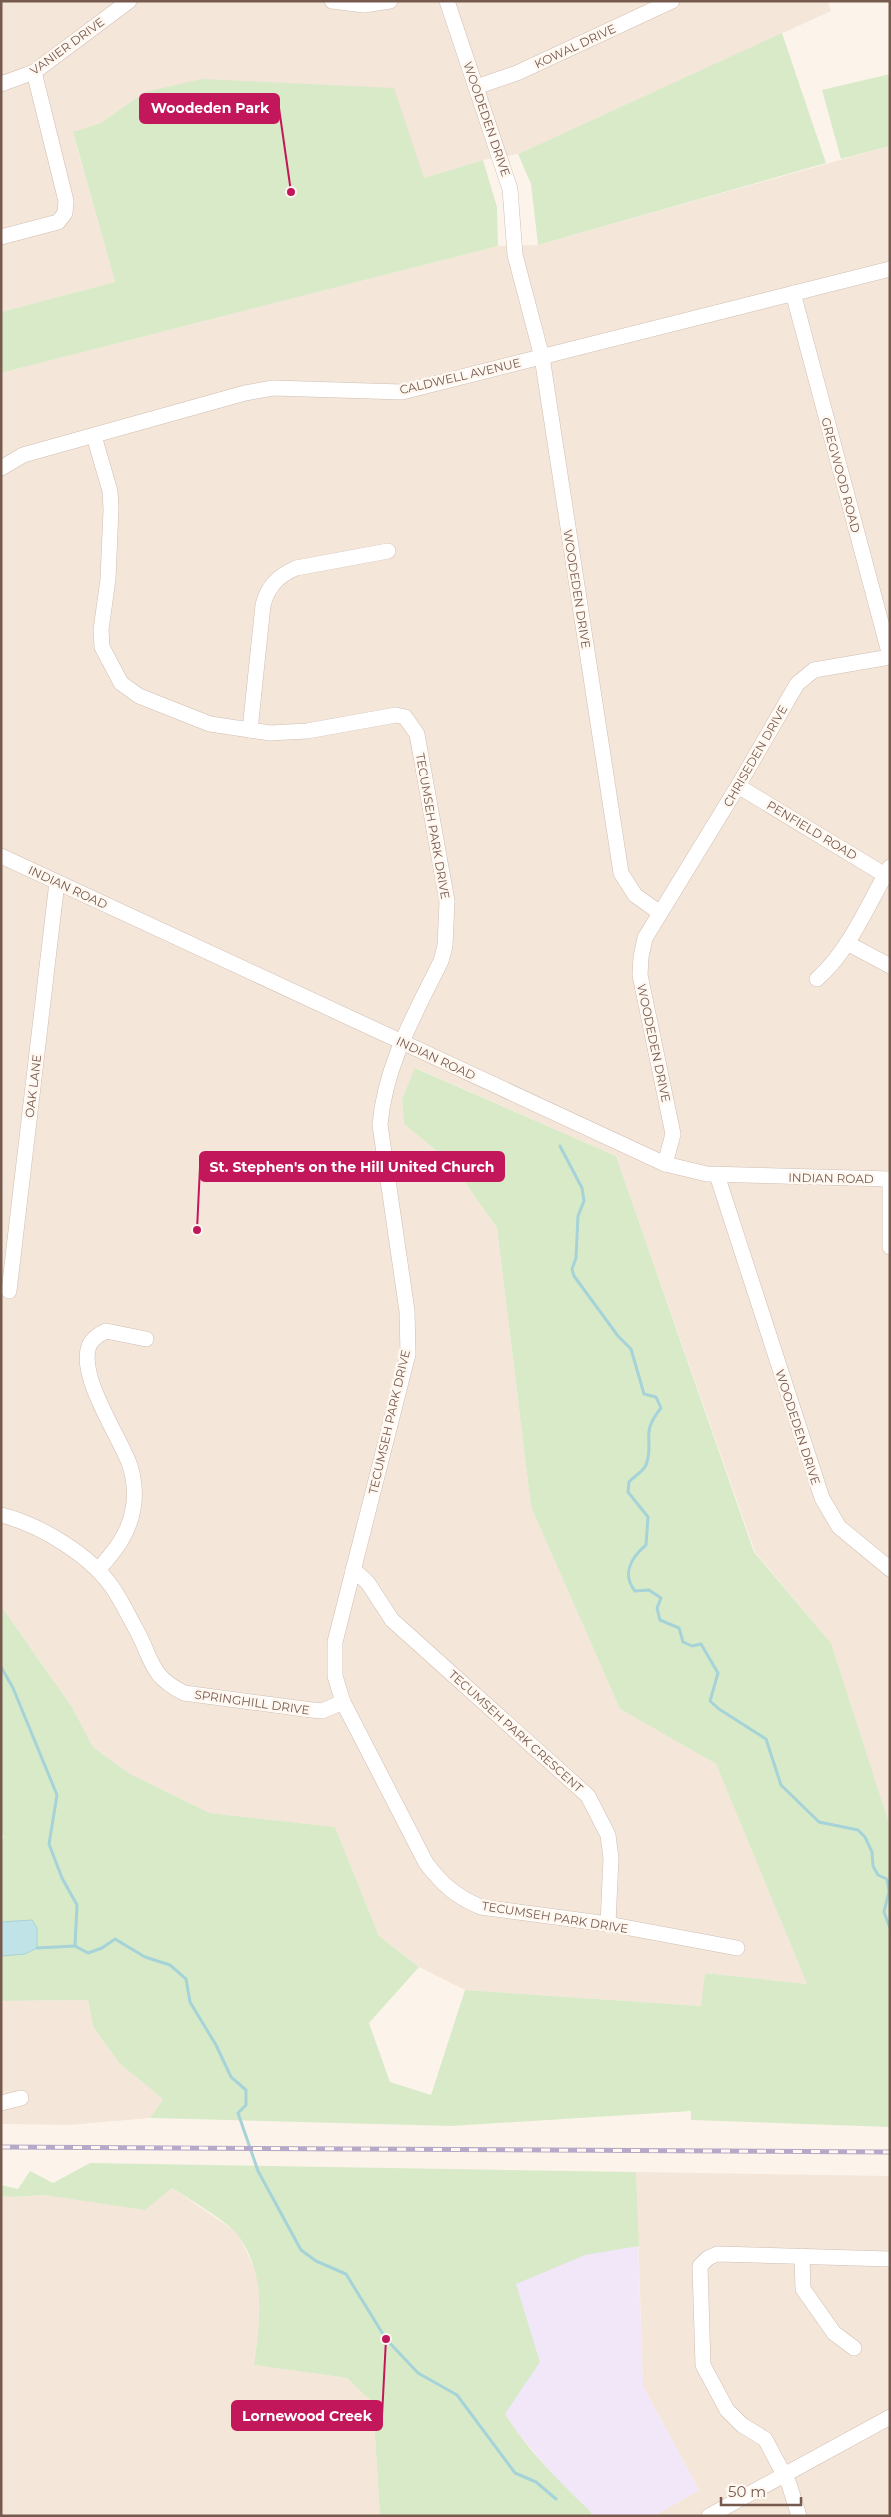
<svg xmlns="http://www.w3.org/2000/svg" width="891" height="2517" font-family="Montserrat,sans-serif">
<style>
.residential{fill:#f4e6d9}
.education{fill:#f1e7f9}
.green{fill:#d9eac9}
.water{fill:#bfe3e6;stroke:#a5d3d8}
.lines{fill:none;stroke-linecap:round;stroke-linejoin:round}
.stream{stroke:#a5d3d8;stroke-width:3}
.minor-casing{stroke:#d1beb2;stroke-width:16}
.minor{stroke:#fff;stroke-width:15}
.rail-casing{stroke:#b6a8c7;stroke-width:5}
.rail{stroke:#fff8f1;stroke-width:3;stroke-dasharray:9;stroke-linecap:butt}
.labels{text-anchor:middle;dominant-baseline:central;stroke-width:5;stroke-linejoin:round;paint-order:stroke}
.street-label{font-size:12px;fill:#775a4e;stroke:#fff8f1}
.leader{fill:none;stroke:#c2185b;stroke-width:2}
.callout-dot{fill:#c2185b;stroke:#fff8f1;stroke-width:2}
.callout{fill:#c2185b;stroke:#c2185b;stroke-width:2}
.callout-label{font-size:14px;text-anchor:middle;font-weight:bold;fill:#fff}
</style>
<rect width="100%" height="100%" fill="#fcf4eb"/>
<g class="residential">
<polygon points="1,1 828,1 831,11 518,154 483,160 424,178 145,92 101,123 73,133 115,282 1,312"/>
<polygon points="890,146 890,1826 831,1643 755,1552 616,1156 416,1068 402,1099 404,1124 451,1163 497,1228 531,1507 620,1709 716,1764 807,1984 705,1973 702,2006 465,1990 419,1967 379,1936 335,1827 210,1813 130,1774 93,1747 72,1707 1,1606 1,373 498,246 538,245"/>
<polygon points="88,2000 93,2027 120,2064 163,2099 150,2118 69,2125 1,2124 1,2001"/>
<polygon points="636,2172 890,2176 890,2516 654,2516 699,2490 643,2386"/>
<polygon points="172,2188 238,2233 257,2275 261,2305 254,2365 347,2378 373,2403 380,2516 1,2516 1,2196 12,2197"/>
</g>
<polygon class="education" points="636,2187 643,2386 699,2490 654,2516 590,2516 591,2512 553,2475 514,2428 469,2357 485,2222"/>
<g class="green">
<polygon points="782,33 826,163 538,245 531,184 518,154"/>
<polygon points="890,74 890,146 841,159 822,90"/>
<polygon points="202,79 394,88 424,178 483,160 497,207 498,246 1,373 1,312 115,282 73,132 101,123 145,92"/>
<polygon points="415,1068 616,1156 754,1552 831,1643 890,1826 890,2127 691,2120 691,2111 451,2126 150,2118 163,2099 120,2064 93,2027 88,2000 1,2001 1,1956 25,1954 32,1920 1,1922 1,1840 4,1837 1,1834 1,1606 72,1707 93,1747 130,1774 210,1813 335,1827 379,1936 419,1967 369,2023 390,2082 431,2095 465,1990 701,2006 705,1973 807,1984 716,1764 620,1709 531,1507 497,1228 451,1163 404,1124 402,1099"/>
<path d="M90 2163 636 2172 639 2246 585 2255 516 2284 540 2362 505 2414C528 2451 560 2482 591 2512L590 2516H380L373 2403 347 2378 254 2365C260 2318 267 2277 238 2235 232 2225 185 2196 172 2188L145 2210 45 2195 12 2197 1 2196V2185L18 2189 30 2171 53 2183Z"/>
</g>
<polygon class="water" points="32,1920 37,1928 37,1948 25,1954 1,1956 1,1922"/>
<g class="lines">
<g class="stream">
<path d="M560 1146 582 1188 584 1201 578 1216 576 1258 572 1269 574 1276 618 1336 631 1349 644 1394 656 1397 661 1408C639 1435 655 1440 646 1465 644 1471 633 1477 629 1482L628 1492 648 1517 646 1545C632 1557 621 1574 635 1591L649 1590 661 1598 657 1608 660 1620 679 1628 683 1642 692 1646 701 1644 718 1673 710 1701 719 1709 766 1739 781 1785 819 1822 858 1830 865 1837 872 1852 873 1866 878 1875 887 1879 889 1891 884 1912 890 1928"/>
<polyline points="1,1667 13,1688 57,1795 49,1844 62,1878 77,1905 75,1946 88,1953 102,1948 115,1939 145,1957 170,1965 186,1979 190,2002 216,2045 231,2077 246,2090 246,2105 238,2113 258,2171 301,2250 316,2261 346,2274 386,2339 418,2373 457,2395 515,2473 536,2482 556,2499"/>
<polyline points="37,1948 75,1946"/>
</g>
<g class="minor-casing">
<g id="minor">
<polyline points="332,1 364,5 390,1"/>
<polyline points="447,1 510,189 515,255 542,357 621,873 635,895 660,913"/>
<polyline points="1,84 34,72 129,1"/>
<polyline points="476,87 517,73 672,1"/>
<polyline points="1,237 58,222 65,213 66,201 34,72"/>
<polyline points="793,293 890,656"/>
<path d="M94 436 110 491 111 509 108 579 101 630 102 647 121 683 139 696 210 724 270 733 307 731 396 715 405 717 417 734 447 901 445 946 441 961C415 1014 385 1065 380 1125L407 1311 408 1354 335 1642V1676L343 1702 426 1863C442 1884 456 1897 481 1907L608 1924 737 1948"/>
<polyline points="1,468 23,455 245,393 273,388 402,392 890,269"/>
<path d="M250 730 263 605C268 586 278 576 296 568L388 551"/>
<polyline points="738,786 885,875"/>
<polyline points="1,856 665,1164 707,1174 890,1179"/>
<polyline points="847,943 890,966"/>
<path d="M817 979C851 949 867 905 890 867"/>
<polyline points="665,1164 673,1134 640,975 641,957 645,938 738,786 797,684 814,670 890,657"/>
<polyline points="717,1175 822,1498 839,1527 890,1569"/>
<polyline points="890,1179 890,1247"/>
<polyline points="9,1291 57,882"/>
<path d="M1 1515C39 1524 90 1555 112 1587 122 1601 129 1617 137 1631 153 1661 150 1676 184 1693L312 1710 322 1711 343 1702"/>
<polyline points="353,1569 368,1583 392,1620 588,1796 608,1835 611,1858 608,1924"/>
<path d="M98 1570C114 1552 129 1534 133 1509 136 1495 134 1476 129 1463 118 1434 78 1376 89 1346 92 1338 100 1334 106 1331L146 1339"/>
<polyline points="1,2103 21,2098"/>
<polyline points="802,2256 803,2289 834,2333 854,2348"/>
<polyline points="709,2516 890,2417"/>
<polyline points="799,2516 789,2484 765,2439 742,2425 727,2410 703,2365 700,2266 708,2258 717,2254 890,2259"/>
</g>
</g>
<use href="#minor" class="minor"/>
<g class="rail-casing">
<polyline id="rail" points="1,2147 890,2152"/>
</g>
<use href="#rail" class="rail"/>
</g>
<g class="labels">
<g class="street-label">
<text transform="translate(67 46) rotate(-36)">VANIER DRIVE</text>
<text transform="translate(575 46) rotate(-25)">KOWAL DRIVE</text>
<text transform="translate(487 119) rotate(71)">WOODEDEN DRIVE</text>
<text transform="translate(460 376) rotate(-13)">CALDWELL AVENUE</text>
<text transform="translate(841 475) rotate(75)">GREGWOOD ROAD</text>
<text transform="translate(577 589) rotate(81)">WOODEDEN DRIVE</text>
<text transform="translate(755 756) rotate(-60)">CHRISEDEN DRIVE</text>
<text transform="translate(433 826) rotate(80)">TECUMSEH PARK DRIVE</text>
<text transform="translate(812 830) rotate(31)">PENFIELD ROAD</text>
<text transform="translate(68 887) rotate(25)">INDIAN ROAD</text>
<text transform="translate(654 1043) rotate(78)">WOODEDEN DRIVE</text>
<text transform="translate(436 1058) rotate(25)">INDIAN ROAD</text>
<text transform="translate(33 1086) rotate(-83)">OAK LANE</text>
<text transform="translate(831 1178) rotate(1)">INDIAN ROAD</text>
<text transform="translate(389 1422) rotate(-77)">TECUMSEH PARK DRIVE</text>
<text transform="translate(798 1427) rotate(72)">WOODEDEN DRIVE</text>
<text transform="translate(252 1702) rotate(8)">SPRINGHILL DRIVE</text>
<text transform="translate(516 1731) rotate(42)">TECUMSEH PARK CRESCENT</text>
<text transform="translate(555 1917) rotate(9)">TECUMSEH PARK DRIVE</text>
</g>
</g>
<path class="leader" d="M291 192L279 108M197 1230L200 1167M386 2339L382 2416"/>
<g class="callout-dot">
<circle cx="291" cy="192" r="5"/>
<circle cx="197" cy="1230" r="5"/>
<circle cx="386" cy="2339" r="5"/>
</g>
<g class="callout">
<rect x="140" y="94" width="139" height="29" rx="5"/>
<rect x="200" y="1152" width="304" height="29" rx="5"/>
<rect x="232" y="2401" width="150" height="29" rx="5"/>
</g>
<g class="callout-label">
<text x="210" y="113">Woodeden Park</text>
<text x="352" y="1172">St. Stephen's on the Hill United Church</text>
<text x="307" y="2421">Lornewood Creek</text>
</g>
<rect width="891" height="2517" fill="none" stroke="#775a4e" stroke-width="5"/>
<path d="M721 2497v8h80v-8" fill="none" stroke="#775a4e" stroke-width="2.5"/>
<text x="728" y="2497" font-size="15" fill="#775a4e" stroke="#fff8f1" stroke-width="4" paint-order="stroke">50 m</text>
</svg>
